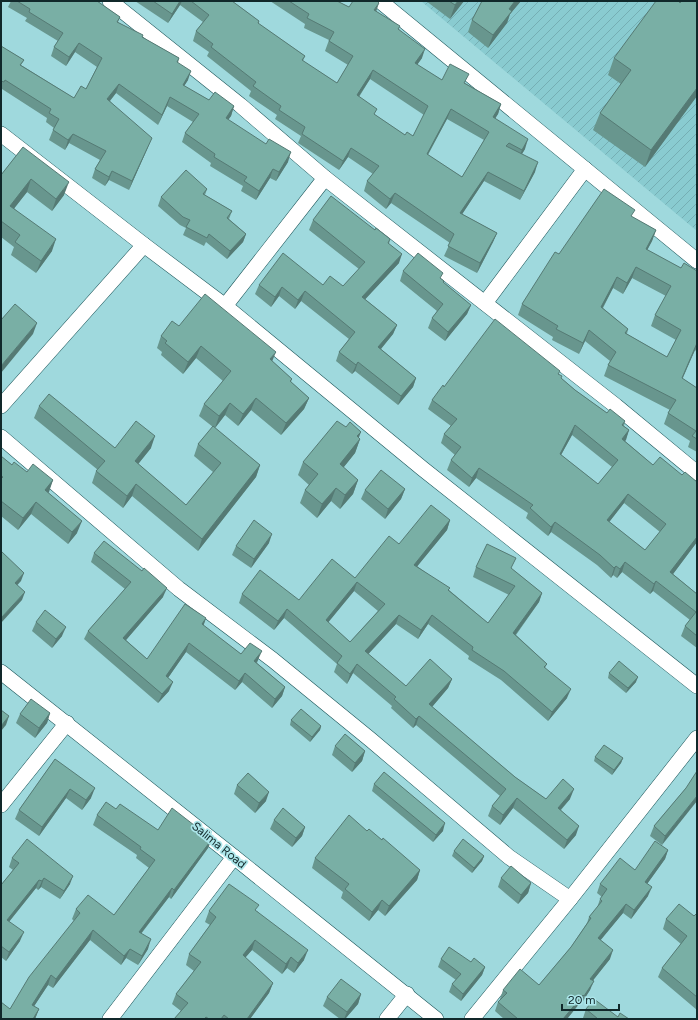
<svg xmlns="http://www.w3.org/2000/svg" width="698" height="1020" font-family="Figtree,sans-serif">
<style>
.industrial{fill:url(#industrial-furrows)}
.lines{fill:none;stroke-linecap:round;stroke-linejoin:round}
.minor-casing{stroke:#1b5559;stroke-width:16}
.minor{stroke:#fff;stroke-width:15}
.wall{fill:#68968e;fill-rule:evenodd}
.shaded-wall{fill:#557a74}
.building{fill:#79afa5;stroke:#557a74;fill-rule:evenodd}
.labels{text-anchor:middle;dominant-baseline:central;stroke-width:3.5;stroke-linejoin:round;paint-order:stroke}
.street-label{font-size:12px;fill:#11282a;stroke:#ace6ea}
</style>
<defs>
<pattern id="industrial-furrows" width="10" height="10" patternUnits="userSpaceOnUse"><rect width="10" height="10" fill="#89cbd0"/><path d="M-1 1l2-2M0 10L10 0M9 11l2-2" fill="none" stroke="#75aeb3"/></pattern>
</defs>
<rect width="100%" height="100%" fill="#9fd9dd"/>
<polygon class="industrial" points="421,1 697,1 697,231"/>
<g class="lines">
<g class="minor-casing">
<g id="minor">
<polyline points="110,1 240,105 325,178 616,406 697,473"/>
<polyline points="380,1 697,261"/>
<polyline points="1,134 144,245 225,306 423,469 697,686"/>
<polyline points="485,303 585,169"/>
<polyline points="225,306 325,178"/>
<polyline points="1,406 144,245"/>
<polyline points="1,437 179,589 273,660 371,740 509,857 570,899"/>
<polyline points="1,672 234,857 436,1019"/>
<polyline points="1,805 67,723"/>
<polyline points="110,1019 234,857"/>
<polyline points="387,1019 407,994"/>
<polyline points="472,1019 570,899 697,738"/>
</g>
</g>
<use href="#minor" class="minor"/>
</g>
<g class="wall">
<polygon points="11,1 97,1 120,17 118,22 142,37 179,58 178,63 188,80 184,86 209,100 234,106 231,116 228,120 288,162 276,181 270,178 256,200 241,191 243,186 210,166 211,163 182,142 185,133 193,122 167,106 158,125 116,93 110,101 148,147 129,190 109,180 105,186 92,178 95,169 100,160 69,143 65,150 49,140 53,130 54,128 46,122 47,118 2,89 1,90 1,46 24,60 21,65 74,98 86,89 97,67 75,52 66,66 51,56 54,47 58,41 25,21 27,18 8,7"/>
<path d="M135 1H232L259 21V24L305 56 303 61 337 83 348 65 325 51 329 40 304 28 305 24 270 1H337L349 7 376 11 399 29 422 58 417 65 442 80 465 83 501 104 498 114 495 118 525 149 522 154 535 172 520 200 484 181 462 214 497 233 493 242 477 273 444 256 450 243 391 203 386 209 364 191 367 181 373 174 348 157 339 170 298 143 301 136 275 119 277 115 249 96 251 91 207 56 209 52 193 41 196 31 203 22 180 5 168 23ZM370 79 424 115 413 136 405 135 375 115 359 97ZM447 119 484 140 462 177 428 155Z"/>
<polygon points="426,1 464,1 450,19"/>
<polygon points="482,1 521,1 510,14 507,23 488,48 468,32 472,20"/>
<polygon points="614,58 697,96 645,167 593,130 600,113 621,84 608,75"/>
<polygon points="23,147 64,195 52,211 27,192 14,208 52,251 36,273 11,255 14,247 1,237 1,175"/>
<polygon points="207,189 205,195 232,211 229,219 246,234 243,242 227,259 206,242 204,246 183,235 186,228 180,225 158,206 161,197"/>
<path d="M632 217 656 230 652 241 647 250 681 268 697 271V352L695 350 682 378 697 388V452L688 447 690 441 664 424 668 413 670 410 604 376 608 365 610 361 585 341 579 354 552 340 553 337 518 315 522 304 559 254ZM632 278 666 296 655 315 651 326 676 340 667 357 627 334 628 329 603 308 613 288 623 294Z"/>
<polygon points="313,220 375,230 390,239 389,244 399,263 365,299 397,325 393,334 381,349 416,378 413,387 398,405 355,371 352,374 336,361 339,352 349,339 301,301 295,309 279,296 271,307 255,294 259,285 323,285 343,286 359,269 309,230"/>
<polygon points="403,271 441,279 444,283 471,305 467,314 445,341 428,328 432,318 437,311 400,281"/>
<polygon points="179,326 272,361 292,379 291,382 309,398 304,409 281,435 251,410 238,426 225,415 215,428 260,465 256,477 198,551 132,496 123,508 92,483 96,471 98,470 34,418 39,406 115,448 151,448 138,464 186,505 213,472 194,456 198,444 213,427 199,416 204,404 223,381 196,358 183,374 161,355 162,352 157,348 161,336"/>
<path d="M559 374 561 378 575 390 607 413 625 421 624 426 629 430 625 441 653 465 682 475 697 482V542L673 574 697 594V648L681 636 685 626 690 620 653 591 650 594 622 572 617 578 613 575 611 578 597 565 551 532 548 536 526 518 528 513 476 478 469 487 447 470 451 460 455 455 441 443 444 434 451 426 428 409 432 400 444 387ZM572 435 612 467 598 484 561 455ZM624 503 660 532 645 550 609 522Z"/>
<polygon points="358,438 360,439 355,453 343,468 358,480 353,494 340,509 331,501 317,518 300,503 305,490 309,485 298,475 303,462"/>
<polygon points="1,456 12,465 27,472 53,480 48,492 77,533 68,544 31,514 18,530 1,516"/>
<polygon points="405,489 401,499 385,519 361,499 365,490"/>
<path d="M450 520 447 530 417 566 449 590 488 623 509 595 473 577 476 567 512 569 542 593 539 602 516 635 547 664 545 668 567 698 548 721 501 680 468 659 469 656 428 624 418 639 396 624 368 654 406 686 452 679 448 688 432 707 515 777 546 799H570L561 810 576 835 564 849 513 808 500 825 488 816 492 806 500 796 416 725 413 728 391 708 392 706 353 673 347 684 334 672 337 664 284 618 274 630 239 603 242 594 299 600 355 578 399 544ZM354 591 378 611 350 642 328 622Z"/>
<polygon points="269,543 251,568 232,555 236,546"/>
<polygon points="94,553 163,597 126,640 147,659 206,618 203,626 241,654 258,660 257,663 285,687 282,696 272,708 242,682 235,690 186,652 168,678 169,691 158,703 84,639 88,631 125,589 91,562"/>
<polygon points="36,622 62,636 52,648 32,631"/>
<polygon points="609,673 636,682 626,693 608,678"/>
<polygon points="50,713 47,723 35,738 16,723 20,714"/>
<polygon points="291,720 321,726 320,730 310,742 290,725"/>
<polygon points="335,746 365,751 362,761 352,772 332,755"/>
<polygon points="595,757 623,758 621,763 612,775 594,761"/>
<polygon points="55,759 91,798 82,810 66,798 39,836 15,819 19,810"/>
<polygon points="374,784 443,831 433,842 372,791"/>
<polygon points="237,785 266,801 255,813 234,794"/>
<polygon points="686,788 662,845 650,836 654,826"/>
<polygon points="116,809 158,830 212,839 208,848 171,899 169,897 141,934 148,949 138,965 126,958 121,965 90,940 53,988 48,985 34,1006 39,1009 35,1019 1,1019 10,1009 74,921 72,919 76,909 114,915 149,868 136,858 137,855 93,825 97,815"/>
<polygon points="274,820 305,827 302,836 292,847 270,829"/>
<polygon points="367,831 382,840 420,870 417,880 385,916 378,910 369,921 341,898 343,892 312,868 315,858"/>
<polygon points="668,850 665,859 647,884 648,896 631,919 623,913 600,940 610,959 593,980 590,990 581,1004 579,1004 567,1019 504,1019 495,1011 498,1002 501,999 500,999 503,990 539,985 571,947 587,923 589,917 597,908 600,899 602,897 597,893 600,884 635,870"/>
<polygon points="454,851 484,856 482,861 472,873 452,856"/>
<polygon points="12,858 70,884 60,899 41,887 38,890 36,888 9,922 20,941 6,961 1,957 1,885 13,870 9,867"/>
<polygon points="501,878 531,883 528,893 518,904 498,887"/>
<polygon points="209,911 257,911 304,960 294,973 287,968 282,974 252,950 245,957 273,983 269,993 250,1019 174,1019 181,1011 172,1004 176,994 194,971 186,965 189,954 210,925 205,922"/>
<polygon points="697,913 697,1010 658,977 662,968 681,944 663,929 666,919 694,916"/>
<polygon points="441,959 471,962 485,967 482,975 461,1001 449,992 452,984 456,980 438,967"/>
<polygon points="361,994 358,1004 345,1019 340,1019 323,1006 327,997"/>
<polygon points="586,1009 618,1017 629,1019 585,1019 583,1018"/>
</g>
<g class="shaded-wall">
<polygon points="180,1 182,1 180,5 168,23 172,14"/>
<polygon points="458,1 464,1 450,19 455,5"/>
<polygon points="515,1 521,1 510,14 507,23 488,48 493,35 509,9"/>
<polygon points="379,3 376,12 374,10"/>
<polygon points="79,43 75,52 66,66 69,57"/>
<polygon points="425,49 422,58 411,73 415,63"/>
<polygon points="373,70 370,79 353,105 357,95"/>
<polygon points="191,71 188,80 179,94 183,85"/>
<polygon points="119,84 116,93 104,108 107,99"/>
<polygon points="697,88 697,96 645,167 651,150"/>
<polygon points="170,97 167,106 158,125 162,115"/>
<polygon points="501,104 498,114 490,127 493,117"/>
<polygon points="234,106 231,116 222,128 226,118"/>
<polygon points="451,109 447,119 423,163 427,154"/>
<polygon points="73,134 69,143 65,150 68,140"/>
<polygon points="152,138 148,147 129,190 132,181"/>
<polygon points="528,139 525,149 518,160 522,150"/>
<polygon points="351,148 348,157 339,170 343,161"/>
<polygon points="291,152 288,162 276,181 279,172"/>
<polygon points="538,162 535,172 520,200 524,191"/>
<polygon points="273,169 270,178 256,200 259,191"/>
<polygon points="112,171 109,180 105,186 109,177"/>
<polygon points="488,172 484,181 457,222 460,213"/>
<polygon points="31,179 27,192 6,219 10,206"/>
<polygon points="69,182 64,195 52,211 56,199"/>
<polygon points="395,193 391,203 386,209 390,199"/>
<polygon points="656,230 652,241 642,260 646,249"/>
<polygon points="497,233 493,242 477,273 480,263"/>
<polygon points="246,234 243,242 227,259 230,251"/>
<polygon points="56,239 52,251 36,273 41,261"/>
<polygon points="402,254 399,263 359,306 362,297"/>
<polygon points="636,267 632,278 623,294 627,283"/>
<polygon points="617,277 613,288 597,318 601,307"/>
<polygon points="282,287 279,296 271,307 275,297"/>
<polygon points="305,291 301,301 295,309 298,300"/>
<polygon points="471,305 467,314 445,341 448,332"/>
<polygon points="37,323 33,334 1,373 1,366"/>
<polygon points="397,325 393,334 375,356 378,347"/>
<polygon points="589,330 585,341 579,354 583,343"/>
<polygon points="697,343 695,350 678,389 682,378"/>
<polygon points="201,346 196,358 183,374 188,362"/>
<polygon points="276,352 271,364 270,359"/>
<polygon points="358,362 355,371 352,374 356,365"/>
<polygon points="416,378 413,387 398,405 401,396"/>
<polygon points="256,398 251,410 238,426 243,414"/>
<polygon points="309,398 304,409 281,435 286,423"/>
<polygon points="230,403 225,415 215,428 219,416"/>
<polygon points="575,425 572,435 556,464 560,454"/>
<polygon points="629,430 626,440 619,448 622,439"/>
<polygon points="361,432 356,445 360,439 355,453 335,478 340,464 357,436"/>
<polygon points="155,436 151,448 131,473 135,461"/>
<polygon points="260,465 256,477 198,551 202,539"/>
<polygon points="479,468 476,478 469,487 472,478"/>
<polygon points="53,480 49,492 41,502 45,490"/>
<polygon points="358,480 353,494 340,509 345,495"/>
<polygon points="136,484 132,496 123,508 127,496"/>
<polygon points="336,488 331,501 317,518 322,504"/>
<polygon points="405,489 401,499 385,519 388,509"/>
<polygon points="628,494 624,503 603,530 607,520"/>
<polygon points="36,502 31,514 18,530 23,518"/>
<polygon points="450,520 447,530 411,574 414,565"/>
<polygon points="82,521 77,533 68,544 72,532"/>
<polygon points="555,522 551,532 548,536 551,527"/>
<polygon points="272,534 269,543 251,568 254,559"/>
<polygon points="697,537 697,542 667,582 670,572"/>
<polygon points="625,562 622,572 617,578 620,569"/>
<polygon points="616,566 613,575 611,578 614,568"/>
<polygon points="24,573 21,581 12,591 15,583"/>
<polygon points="656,581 653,591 650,594 654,584"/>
<polygon points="357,582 354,591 322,630 326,620"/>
<polygon points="167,588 163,597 120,647 123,638"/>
<polygon points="25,592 22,600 1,623 1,618"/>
<polygon points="542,593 539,602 510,642 513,633"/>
<polygon points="287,609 284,618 274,630 278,621"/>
<polygon points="399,615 396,624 362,661 365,651"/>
<polygon points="432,615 428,624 418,639 421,630"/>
<polygon points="206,618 203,627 202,624"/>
<polygon points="66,627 62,636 52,648 56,639"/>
<polygon points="189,643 186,652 163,685 166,676"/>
<polygon points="262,651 258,660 251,670 254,661"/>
<polygon points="357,664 353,673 347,684 350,674"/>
<polygon points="245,673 242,682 235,690 239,681"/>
<polygon points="638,677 636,682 626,693 628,688"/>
<polygon points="452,679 448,688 426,714 429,704"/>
<polygon points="173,682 169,691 158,703 162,694"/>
<polygon points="285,687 282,696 272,708 275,699"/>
<polygon points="571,689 567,698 548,721 552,712"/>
<polygon points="50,713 47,723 35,738 39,728"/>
<polygon points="9,716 6,725 1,731 1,726"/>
<polygon points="419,716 416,725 413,728 416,719"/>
<polygon points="321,726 320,730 310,742 312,737"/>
<polygon points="365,751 362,761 352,772 355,763"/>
<polygon points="623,758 621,763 612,775 614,770"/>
<polygon points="95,788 91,798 82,810 86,800"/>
<polygon points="70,789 66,798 39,836 42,827"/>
<polygon points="574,789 570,799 554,817 558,808"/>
<polygon points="269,792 266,801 255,813 259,803"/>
<polygon points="697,796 697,801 662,845 665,836"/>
<polygon points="517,798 513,808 500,825 503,815"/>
<polygon points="445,823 443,831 433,842 436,835"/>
<polygon points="579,826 576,835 564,849 567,840"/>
<polygon points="305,827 302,836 292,847 296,838"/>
<polygon points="212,839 208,848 171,899 174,890"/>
<polygon points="668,850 665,859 642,891 645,882"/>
<polygon points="484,856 482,861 472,873 474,868"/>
<polygon points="420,870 417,880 385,916 389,906"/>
<polygon points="73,876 70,884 60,899 64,891"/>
<polygon points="44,878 41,887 38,890 42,881"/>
<polygon points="39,880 36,888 3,929 7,920"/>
<polygon points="531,883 528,893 518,904 521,895"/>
<polygon points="652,887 648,896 631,919 634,910"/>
<polygon points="172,888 169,897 135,941 139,932"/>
<polygon points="382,900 378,910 369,921 372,912"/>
<polygon points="626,904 623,913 595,947 598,938"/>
<polygon points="93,930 90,940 53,988 56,979"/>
<polygon points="24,932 20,941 6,961 9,952"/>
<polygon points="151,939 148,949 138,965 142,956"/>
<polygon points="255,940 252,950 239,965 243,955"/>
<polygon points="130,949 126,958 121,965 124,956"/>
<polygon points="308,950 304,960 294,973 298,963"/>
<polygon points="613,950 610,959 587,988 590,979"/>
<polygon points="291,957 287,968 282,974 286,964"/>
<polygon points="485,967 482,975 461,1001 463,994"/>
<polygon points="51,975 48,985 29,1014 32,1005"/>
<polygon points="594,981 590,990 581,1004 584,996"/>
<polygon points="273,983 269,993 250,1019 247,1019"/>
<polygon points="361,994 358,1004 345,1019 344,1019 347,1012"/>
<polygon points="583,995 579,1004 567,1019 563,1019"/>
<polygon points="39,1009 35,1019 33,1019"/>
</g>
<g class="building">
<polygon points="17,1 97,1 120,17 117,22 143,35 142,37 179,58 177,62 191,71 183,85 209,100 215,92 234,106 226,118 266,144 269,139 291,152 279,172 273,169 259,191 244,181 247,177 214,157 215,154 185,133 199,114 170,97 162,115 119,84 107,99 152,138 132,181 112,171 109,177 95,169 106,151 73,134 68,140 53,130 59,119 49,113 51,109 5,80 4,82 1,81 1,46 24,60 20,65 74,98 81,86 86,89 102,58 79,43 69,57 54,47 63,33 29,12 30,9"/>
<polygon points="153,1 180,1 172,14"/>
<path d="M191 1H232L259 21 258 23 305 56 302 60 337 83 353 56 329 41 334 32 307 18 309 14 289 1H337L349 7 353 1H377L379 3 374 10 400 26 398 29 425 49 415 63 442 80 450 64 469 74 464 83 501 104 493 117 528 139 522 150 509 143 506 146 538 162 524 191 488 172 460 213 497 233 480 263 448 246 454 234 395 193 390 199 367 181 379 166 351 148 343 161 302 134 305 127 279 110 281 106 253 86 256 82 211 47 213 44 196 31 209 15ZM373 70 428 106 413 136 407 132 405 135 374 114 377 109 357 95ZM451 109 489 132 462 177 427 154Z"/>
<polygon points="449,1 458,1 455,5"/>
<polygon points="482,1 515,1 509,9 512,11 493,35 472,20"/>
<polygon points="656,1 678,1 680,3 682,1 697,1 697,88 651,150 600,113 631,70 614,58"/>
<polygon points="23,147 69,182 56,199 31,179 10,206 56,239 41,261 15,242 20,235 1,221 1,175"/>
<polygon points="186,170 207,189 203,194 232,211 227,218 246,234 230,251 209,234 207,238 186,227 190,220 183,217 161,197"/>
<path d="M604 189 635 210 631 216 656 230 646 249 681 268 684 263 697 271V343L682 378 697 388V439L692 436 696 431 668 413 676 400 608 365 616 352 589 330 583 343 556 329 558 326 522 304 555 252 559 254ZM636 267 671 286 655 315 681 330 667 357 625 333 628 329 601 307 617 277 627 283Z"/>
<polygon points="331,196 375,230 376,228 390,239 388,243 402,254 362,297 397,325 378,347 416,378 401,396 358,362 356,365 339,352 355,332 305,291 298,300 282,287 275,297 259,285 283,253 323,285 330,276 343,286 365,262 313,220"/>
<polygon points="418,253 443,273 440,278 444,281 443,282 471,305 448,332 432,318 443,304 403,271"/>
<polygon points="205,294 276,352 270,359 292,379 290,381 309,398 286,423 256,398 243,414 230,403 219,416 204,404 231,371 201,346 188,362 165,343 167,341 161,336 172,321 179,326"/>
<polygon points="15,304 37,323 1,366 1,320"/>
<path d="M495 319 560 371 558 374 562 376 561 378 575 390 607 413 610 409 625 421 622 425 629 430 622 439 653 465 660 457 682 475 685 472 697 482V537L670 572 697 594V636L685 626 696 612 656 581 654 584 625 562 620 569 616 566 614 568 600 555 555 522 551 527 530 508 533 505 479 468 472 478 451 460 461 447 444 434 457 419 432 400 443 385 444 387ZM575 425 618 460 598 484 560 454ZM628 494 666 524 645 550 607 520Z"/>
<polygon points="49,394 115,448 136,421 155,436 135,461 186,505 221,463 198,444 213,426 260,465 202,539 136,484 127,496 96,471 105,461 39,406"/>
<polygon points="337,421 346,427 350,422 361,432 357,436 360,439 340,464 358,480 345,495 336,488 322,504 305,490 318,474 303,462"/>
<polygon points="1,456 12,465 14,462 27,472 33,464 53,480 45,490 82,521 72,532 36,502 23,518 1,501 1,479 3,477 1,476"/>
<polygon points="381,470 405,489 388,509 365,490"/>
<path d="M431 505 450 520 414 565 450 588 448 590 488 623 515 586 476 567 487 544 516 558 511 568 542 593 513 633 547 664 544 667 571 689 552 712 504 671 472 650 473 647 432 615 421 630 399 615 365 651 406 686 430 659 452 679 429 704 515 777 546 799 563 779 574 789 558 808 579 826 567 840 517 798 503 815 492 806 506 789 419 716 416 719 394 699 396 697 357 664 350 674 337 663 342 656 287 609 278 621 242 594 260 570 299 600 332 559 355 578 389 536 399 544ZM357 582 385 604 350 642 326 620Z"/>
<polygon points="254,520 272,534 254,559 236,546"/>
<polygon points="104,541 142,571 144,568 167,588 123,638 147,659 185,604 206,618 202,624 241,654 250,643 262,651 254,661 285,687 275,699 245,673 239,681 189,643 166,676 173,682 162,694 88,631 131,582 94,553"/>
<polygon points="1,551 24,573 15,583 25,592 1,618"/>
<polygon points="45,610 66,627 56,639 36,622"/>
<polygon points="619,661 638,677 628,688 609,673"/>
<polygon points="31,699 50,713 39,728 20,714"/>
<polygon points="301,709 321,726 312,737 291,720"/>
<polygon points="1,710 9,716 1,726"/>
<polygon points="345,734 365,751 355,763 335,746"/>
<polygon points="604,745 623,758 614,770 595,757"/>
<polygon points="55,759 95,788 86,800 70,789 42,827 19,810"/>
<polygon points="697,771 697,796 665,836 654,826 686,788"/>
<polygon points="384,772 445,823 436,835 374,784"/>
<polygon points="248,773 269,792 259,803 237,785"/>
<polygon points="106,802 116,809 120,804 158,830 172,808 212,839 174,890 172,888 139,932 151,939 142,956 130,949 124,956 93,930 56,979 51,975 32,1005 39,1009 33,1019 1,1019 1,1002 10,1009 29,977 80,913 76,909 88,895 114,915 155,860 140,849 141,847 97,815"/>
<polygon points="283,808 305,827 296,838 274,820"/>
<polygon points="349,815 367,831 369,829 382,840 383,838 420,870 389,906 382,900 372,912 345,889 349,884 315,858"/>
<polygon points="27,839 73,876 64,891 44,878 42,881 39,880 7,920 24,932 9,952 1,946 1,885 19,863 12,858"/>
<polygon points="463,839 484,856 474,868 454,851"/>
<polygon points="655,841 668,850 645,882 652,887 634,910 626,904 598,938 613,950 590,979 594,981 584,996 583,995 563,1019 518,1019 498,1002 507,993 503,990 520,969 539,985 571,947 591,918 589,917 602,901 600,899 607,889 600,884 620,858 635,870"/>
<polygon points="511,866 531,883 521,895 501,878"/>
<polygon points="229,884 259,905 255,910 308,950 298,963 291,957 286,964 255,940 243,955 273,983 247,1019 229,1019 224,1015 221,1019 209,1019 206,1017 204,1019 174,1019 188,1003 176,994 201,962 189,954 216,917 209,911"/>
<polygon points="679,904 694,916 697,913 697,997 662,968 687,936 666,919"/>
<polygon points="449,947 471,962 474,958 485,967 463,994 452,984 461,974 441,959"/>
<polygon points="341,979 361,994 347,1012 327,997"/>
<polygon points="594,999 618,1017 620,1013 629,1019 598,1019 586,1009"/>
</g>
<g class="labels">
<g class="street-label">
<text transform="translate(219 845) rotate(39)">Salima Road</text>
</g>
</g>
<rect width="698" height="1020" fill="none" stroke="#11282a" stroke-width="4"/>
<path d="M562 1004v6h57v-6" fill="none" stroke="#11282a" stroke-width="2"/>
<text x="568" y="1004" font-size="12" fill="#11282a" stroke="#ace6ea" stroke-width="3" paint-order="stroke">20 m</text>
</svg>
